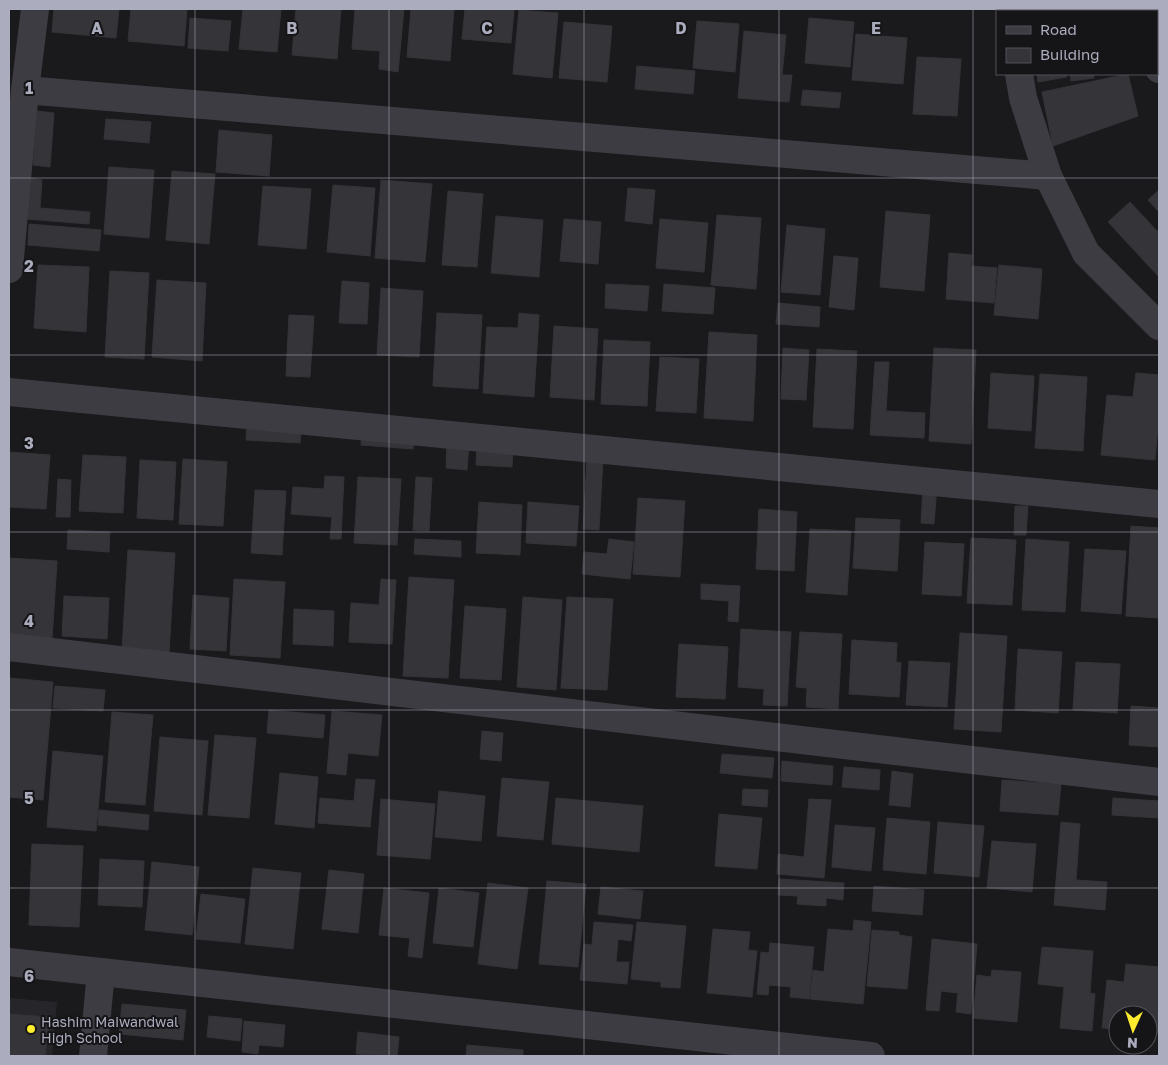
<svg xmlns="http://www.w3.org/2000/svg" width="1168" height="1065" font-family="'Golos Text',sans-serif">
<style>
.built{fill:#262529}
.building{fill:#353438;stroke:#343338}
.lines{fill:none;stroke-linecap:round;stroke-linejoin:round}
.minor{stroke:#3d3c43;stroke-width:28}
.grid{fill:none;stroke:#abacbd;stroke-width:1;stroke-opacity:0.55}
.poi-dot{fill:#ffec2e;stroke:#151417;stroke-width:2}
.labels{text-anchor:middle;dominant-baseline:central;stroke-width:4;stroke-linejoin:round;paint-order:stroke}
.poi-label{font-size:14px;fill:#abacbd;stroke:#151417;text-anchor:start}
.grid-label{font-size:16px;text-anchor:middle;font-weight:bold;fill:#abacbd;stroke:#151417;stroke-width:4;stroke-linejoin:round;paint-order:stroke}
</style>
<rect width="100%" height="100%" fill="#1a191c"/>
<polygon class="built" points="9,998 57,1002 52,1056 9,1056"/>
<g class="building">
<polygon points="54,9 119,9 116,38 52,32"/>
<polygon points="131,9 187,9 184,46 128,41"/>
<polygon points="243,9 281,9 277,52 239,49"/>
<polygon points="296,9 341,9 337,59 292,55"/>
<polygon points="355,9 404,9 398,72 379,69 380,51 352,49"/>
<polygon points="411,9 454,9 450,61 407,57"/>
<polygon points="465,9 514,10 511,43 462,39"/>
<polygon points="1044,9 1063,9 1064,11 1035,11"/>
<polygon points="1069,9 1127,9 1128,11 1070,11"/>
<polygon points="519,10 558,13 552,78 513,74"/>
<polygon points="190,18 231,21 228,51 188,48"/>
<polygon points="809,18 854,22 850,67 805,63"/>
<polygon points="697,21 739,24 735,72 693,68"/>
<polygon points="564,22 612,26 607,82 559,78"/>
<polygon points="744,31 786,35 782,75 792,75 789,102 738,98"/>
<polygon points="856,34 907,38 903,84 852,80"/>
<polygon points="917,57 961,59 957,116 913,114"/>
<polygon points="637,66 695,71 693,94 635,89"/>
<polygon points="1037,74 1066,74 1067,77 1038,82"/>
<polygon points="1070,74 1094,74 1094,78 1071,81"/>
<polygon points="1128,74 1138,116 1053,146 1042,92"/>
<polygon points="803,90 841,93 839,108 801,105"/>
<polygon points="37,111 54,113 50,167 33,165"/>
<polygon points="106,119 151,122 149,143 104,139"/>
<polygon points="219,130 272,135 269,176 216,172"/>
<polygon points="109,167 154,170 149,238 104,234"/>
<polygon points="172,171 215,174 209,244 166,240"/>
<polygon points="29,178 42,180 40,208 90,212 89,224 26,219"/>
<polygon points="381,180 432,184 425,262 375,258"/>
<polygon points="333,185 375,188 370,256 327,252"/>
<polygon points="263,186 311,189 306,249 258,245"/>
<polygon points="628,188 655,190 652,224 625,221"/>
<polygon points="1159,190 1159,212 1148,200"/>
<polygon points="448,191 483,194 477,267 442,265"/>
<polygon points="1130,202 1157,231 1159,230 1159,277 1108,222"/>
<polygon points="886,211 930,215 924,291 880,287"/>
<polygon points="717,215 761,218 756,289 711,285"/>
<polygon points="496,216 543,220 539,277 491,273"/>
<polygon points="564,219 601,222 598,264 560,261"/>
<polygon points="660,219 708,223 704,272 656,268"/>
<polygon points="29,224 101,230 99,251 28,245"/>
<polygon points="787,225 825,229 820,295 781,292"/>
<polygon points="949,253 972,255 971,266 997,268 994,303 946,299"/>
<polygon points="834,256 858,258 854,310 829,307"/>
<polygon points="38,265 89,267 86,332 34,328"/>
<polygon points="999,265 1042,269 1038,319 994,315"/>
<polygon points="110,271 149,273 144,359 105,357"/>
<polygon points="157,280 206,283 202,361 152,357"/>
<polygon points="342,281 369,283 367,324 339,323"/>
<polygon points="606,284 649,286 647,311 605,308"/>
<polygon points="664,284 715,288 713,314 662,311"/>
<polygon points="381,288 423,291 419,357 377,355"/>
<polygon points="778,303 820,307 819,327 776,324"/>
<polygon points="437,313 482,315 478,389 433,386"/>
<polygon points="519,313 539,315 534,397 483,393 487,327 518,328"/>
<polygon points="289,315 314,316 310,377 286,376"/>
<polygon points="554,326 598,329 594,400 550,397"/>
<polygon points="709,332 757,335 753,421 704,418"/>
<polygon points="604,340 650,342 647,406 601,404"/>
<polygon points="783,348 809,350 806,400 781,399"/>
<polygon points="934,348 976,350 971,444 929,441"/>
<polygon points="817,349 857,351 853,429 813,427"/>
<polygon points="660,357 699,359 696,413 656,411"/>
<polygon points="875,362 889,362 886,411 925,413 924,438 870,435"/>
<polygon points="991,373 1034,376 1031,431 988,428"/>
<polygon points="1136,373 1159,375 1159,415 1155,460 1101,455 1107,395 1133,397"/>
<polygon points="1040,374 1087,377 1083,451 1035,448"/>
<polygon points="247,417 302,421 300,443 246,440"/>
<polygon points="362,429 414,432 413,449 361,445"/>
<polygon points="447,444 469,445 467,470 446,468"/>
<polygon points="477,445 513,448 512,467 476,465"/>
<polygon points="9,452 50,455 46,509 9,507"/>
<polygon points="83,455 126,457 123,513 79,511"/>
<polygon points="183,459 227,462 223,526 179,524"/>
<polygon points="587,459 603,460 599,530 583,529"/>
<polygon points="140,460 176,462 173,520 137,518"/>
<polygon points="325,476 344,477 341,539 330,539 332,517 291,514 293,487 324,489"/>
<polygon points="358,477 401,479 397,545 354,543"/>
<polygon points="416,477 432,478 429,531 413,530"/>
<polygon points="58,479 71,480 70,517 56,517"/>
<polygon points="923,485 937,486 934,524 921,523"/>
<polygon points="255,490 286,491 282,555 251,553"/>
<polygon points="638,498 685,501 680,577 633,574"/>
<polygon points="479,502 522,505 520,555 476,553"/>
<polygon points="528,502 579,506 576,546 526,543"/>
<polygon points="1015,506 1028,506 1026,535 1014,535"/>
<polygon points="759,509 797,512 794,571 756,569"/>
<polygon points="856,518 900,520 897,571 853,568"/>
<polygon points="1131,526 1159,528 1159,618 1126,616"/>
<polygon points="810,529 851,531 847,595 806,592"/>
<polygon points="68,530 110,532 109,552 67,549"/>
<polygon points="971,538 1016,540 1012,605 967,603"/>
<polygon points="415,539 461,541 461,557 414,554"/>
<polygon points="609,539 634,542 630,579 582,574 584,552 607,554"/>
<polygon points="1026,539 1069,542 1065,612 1022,610"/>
<polygon points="925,542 964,544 961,596 922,594"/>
<polygon points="1085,549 1126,551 1121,614 1081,611"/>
<polygon points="128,550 175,553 169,653 122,650"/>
<polygon points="9,558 57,561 52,640 9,637"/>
<polygon points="409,577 454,580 448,678 403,676"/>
<polygon points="234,579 285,582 280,658 230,655"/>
<polygon points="381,579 396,580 392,644 349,642 351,603 379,605"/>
<polygon points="701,584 740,586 738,622 728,621 729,601 701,599"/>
<polygon points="193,595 229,598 226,651 190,649"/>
<polygon points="64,596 109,598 107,639 62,636"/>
<polygon points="523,597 562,600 556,690 517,687"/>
<polygon points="567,597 613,599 607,690 561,688"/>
<polygon points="465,606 506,609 501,680 460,678"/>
<polygon points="294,609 334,611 333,646 293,644"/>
<polygon points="741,629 791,632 787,706 763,705 764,689 738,687"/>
<polygon points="800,632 842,634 838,709 806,707 807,688 796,687"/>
<polygon points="960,633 1007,636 1001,732 954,729"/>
<polygon points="852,640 897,643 896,662 901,663 899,697 849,694"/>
<polygon points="679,644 728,647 725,699 676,697"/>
<polygon points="1018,649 1062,652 1058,713 1015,710"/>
<polygon points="909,661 950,663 947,707 906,705"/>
<polygon points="1076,662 1120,664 1117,713 1073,710"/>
<polygon points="9,678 53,682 43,800 9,797"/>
<polygon points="55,686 105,690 103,711 53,708"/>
<polygon points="1131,706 1159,708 1159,747 1129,745"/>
<polygon points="269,710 325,715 323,738 267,733"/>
<polygon points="332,711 382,715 378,756 348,753 346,775 327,773"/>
<polygon points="112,712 153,715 145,805 105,802"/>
<polygon points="482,731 503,733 501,761 480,759"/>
<polygon points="215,735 256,738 249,818 208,815"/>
<polygon points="160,737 208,741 202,815 154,811"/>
<polygon points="53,751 103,756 96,831 47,827"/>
<polygon points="722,754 774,758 772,778 720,773"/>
<polygon points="782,761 833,766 832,785 781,781"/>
<polygon points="844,767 880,770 879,790 842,787"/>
<polygon points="892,771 913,774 910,807 889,805"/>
<polygon points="280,773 318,777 314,828 275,824"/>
<polygon points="502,778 549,782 543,840 497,836"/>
<polygon points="356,779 375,780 370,827 318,823 320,798 354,801"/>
<polygon points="1002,780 1061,784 1058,815 1000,811"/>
<polygon points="743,789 768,790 767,807 742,805"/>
<polygon points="439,791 485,796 481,841 435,837"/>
<polygon points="556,798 643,806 639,852 552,844"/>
<polygon points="1113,798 1159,801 1159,818 1112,815"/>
<polygon points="381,799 435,804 430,859 377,855"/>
<polygon points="809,799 831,800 824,878 777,874 778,854 804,857"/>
<polygon points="99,810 149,815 148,830 98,825"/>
<polygon points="719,814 762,818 757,869 715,866"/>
<polygon points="887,818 930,822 926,874 883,870"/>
<polygon points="938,822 984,826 979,877 934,873"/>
<polygon points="1061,822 1080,824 1076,880 1107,882 1105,910 1054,905"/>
<polygon points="835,825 875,828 871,871 832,867"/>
<polygon points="992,841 1036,844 1032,892 987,888"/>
<polygon points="32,844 83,846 79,927 29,925"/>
<polygon points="100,859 144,861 142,907 98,905"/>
<polygon points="152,862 199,867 192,935 145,930"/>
<polygon points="253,868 301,873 293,949 245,944"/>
<polygon points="329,870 364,874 358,933 322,929"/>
<polygon points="779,879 844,883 843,900 826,898 826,906 797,904 798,896 778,895"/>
<polygon points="547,881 586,884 578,967 539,964"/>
<polygon points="488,883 528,888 517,969 478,964"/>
<polygon points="874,886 924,890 922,915 872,911"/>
<polygon points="601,887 643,891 640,919 598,914"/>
<polygon points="384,888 429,893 422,958 408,956 410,938 379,935"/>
<polygon points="439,888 479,893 473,947 433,943"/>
<polygon points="201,894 245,899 240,943 196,939"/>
<polygon points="854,920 871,922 863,1004 810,999 813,970 824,972 828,929 853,931"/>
<polygon points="594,922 633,925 631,941 618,939 616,962 629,962 627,984 580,980 584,944 592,945"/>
<polygon points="637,922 686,926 680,988 661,987 661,982 631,979"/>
<polygon points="713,929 750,932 748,950 757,951 752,997 707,993"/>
<polygon points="872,930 899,932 899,935 912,937 907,989 867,986"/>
<polygon points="932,939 977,944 971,1014 956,1012 958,993 941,991 939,1011 926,1010"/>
<polygon points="770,943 814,947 809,999 790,997 791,987 769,985 768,995 757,994 761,952 769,953"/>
<polygon points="1042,947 1093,951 1090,993 1095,994 1092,1031 1060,1028 1064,987 1038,984"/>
<polygon points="1126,964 1159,967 1159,1033 1148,1032 1148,1015 1118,1015 1118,1029 1102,1028 1107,980 1124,982"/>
<polygon points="992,970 1021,972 1017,1022 973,1018 977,975 991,977"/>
<polygon points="122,1004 186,1010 183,1040 119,1034"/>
<polygon points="9,1014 49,1017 45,1056 9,1056"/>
<polygon points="209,1016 242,1019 240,1041 207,1037"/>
<polygon points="244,1021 285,1025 283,1047 259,1045 258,1054 242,1052"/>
<polygon points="358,1032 399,1037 397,1056 356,1054"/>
<polygon points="467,1045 523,1050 523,1056 466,1056"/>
</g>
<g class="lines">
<g class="minor">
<polyline points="1147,9 1147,11"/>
<polyline points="1025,11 1033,9"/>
<polyline points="1157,57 1159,69"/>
<polyline points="1019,74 1023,98 1048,176 1086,253 1159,326"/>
<polyline points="25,90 1048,176"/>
<polyline points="9,269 25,90 35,9"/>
<polyline points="9,392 1159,504"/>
<polyline points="9,647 1159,782"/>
<polyline points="9,962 871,1056"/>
<polyline points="93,1056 101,972"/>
</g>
</g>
<path class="grid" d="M195 9V1056M389 9V1056M584 9V1056M779 9V1056M973 9V1056M9 178H1159M9 355H1159M9 532H1159M9 710H1159M9 888H1159"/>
<circle class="poi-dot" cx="31" cy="1029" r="5"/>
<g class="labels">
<g class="poi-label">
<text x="41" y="1021">Hashim Maiwandwal<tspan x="41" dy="16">High School</tspan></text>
</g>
</g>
<g class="grid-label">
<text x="97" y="34">A</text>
<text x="292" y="34">B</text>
<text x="487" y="34">C</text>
<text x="681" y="34">D</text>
<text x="876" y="34">E</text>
<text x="29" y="94">1</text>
<text x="29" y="272">2</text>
<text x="29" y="449">3</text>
<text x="29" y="627">4</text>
<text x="29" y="804">5</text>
<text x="29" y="982">6</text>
</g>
<rect width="1168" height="1065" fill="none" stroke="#abacbd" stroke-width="20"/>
<rect x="996" y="10" width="162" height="65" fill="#151417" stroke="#515159"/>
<rect x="1006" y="26" width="25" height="8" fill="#3d3c43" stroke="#515159"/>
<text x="1040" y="35" font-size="15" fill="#abacbd">Road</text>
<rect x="1006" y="48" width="25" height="15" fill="#353438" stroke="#515159"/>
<text x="1040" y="60" font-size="15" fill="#abacbd">Building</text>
<g transform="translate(1133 1030) rotate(183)"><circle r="24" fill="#151417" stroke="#515159"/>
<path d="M0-4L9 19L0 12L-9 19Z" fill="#ffec2e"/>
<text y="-8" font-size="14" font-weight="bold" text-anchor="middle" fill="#abacbd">N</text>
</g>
</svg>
